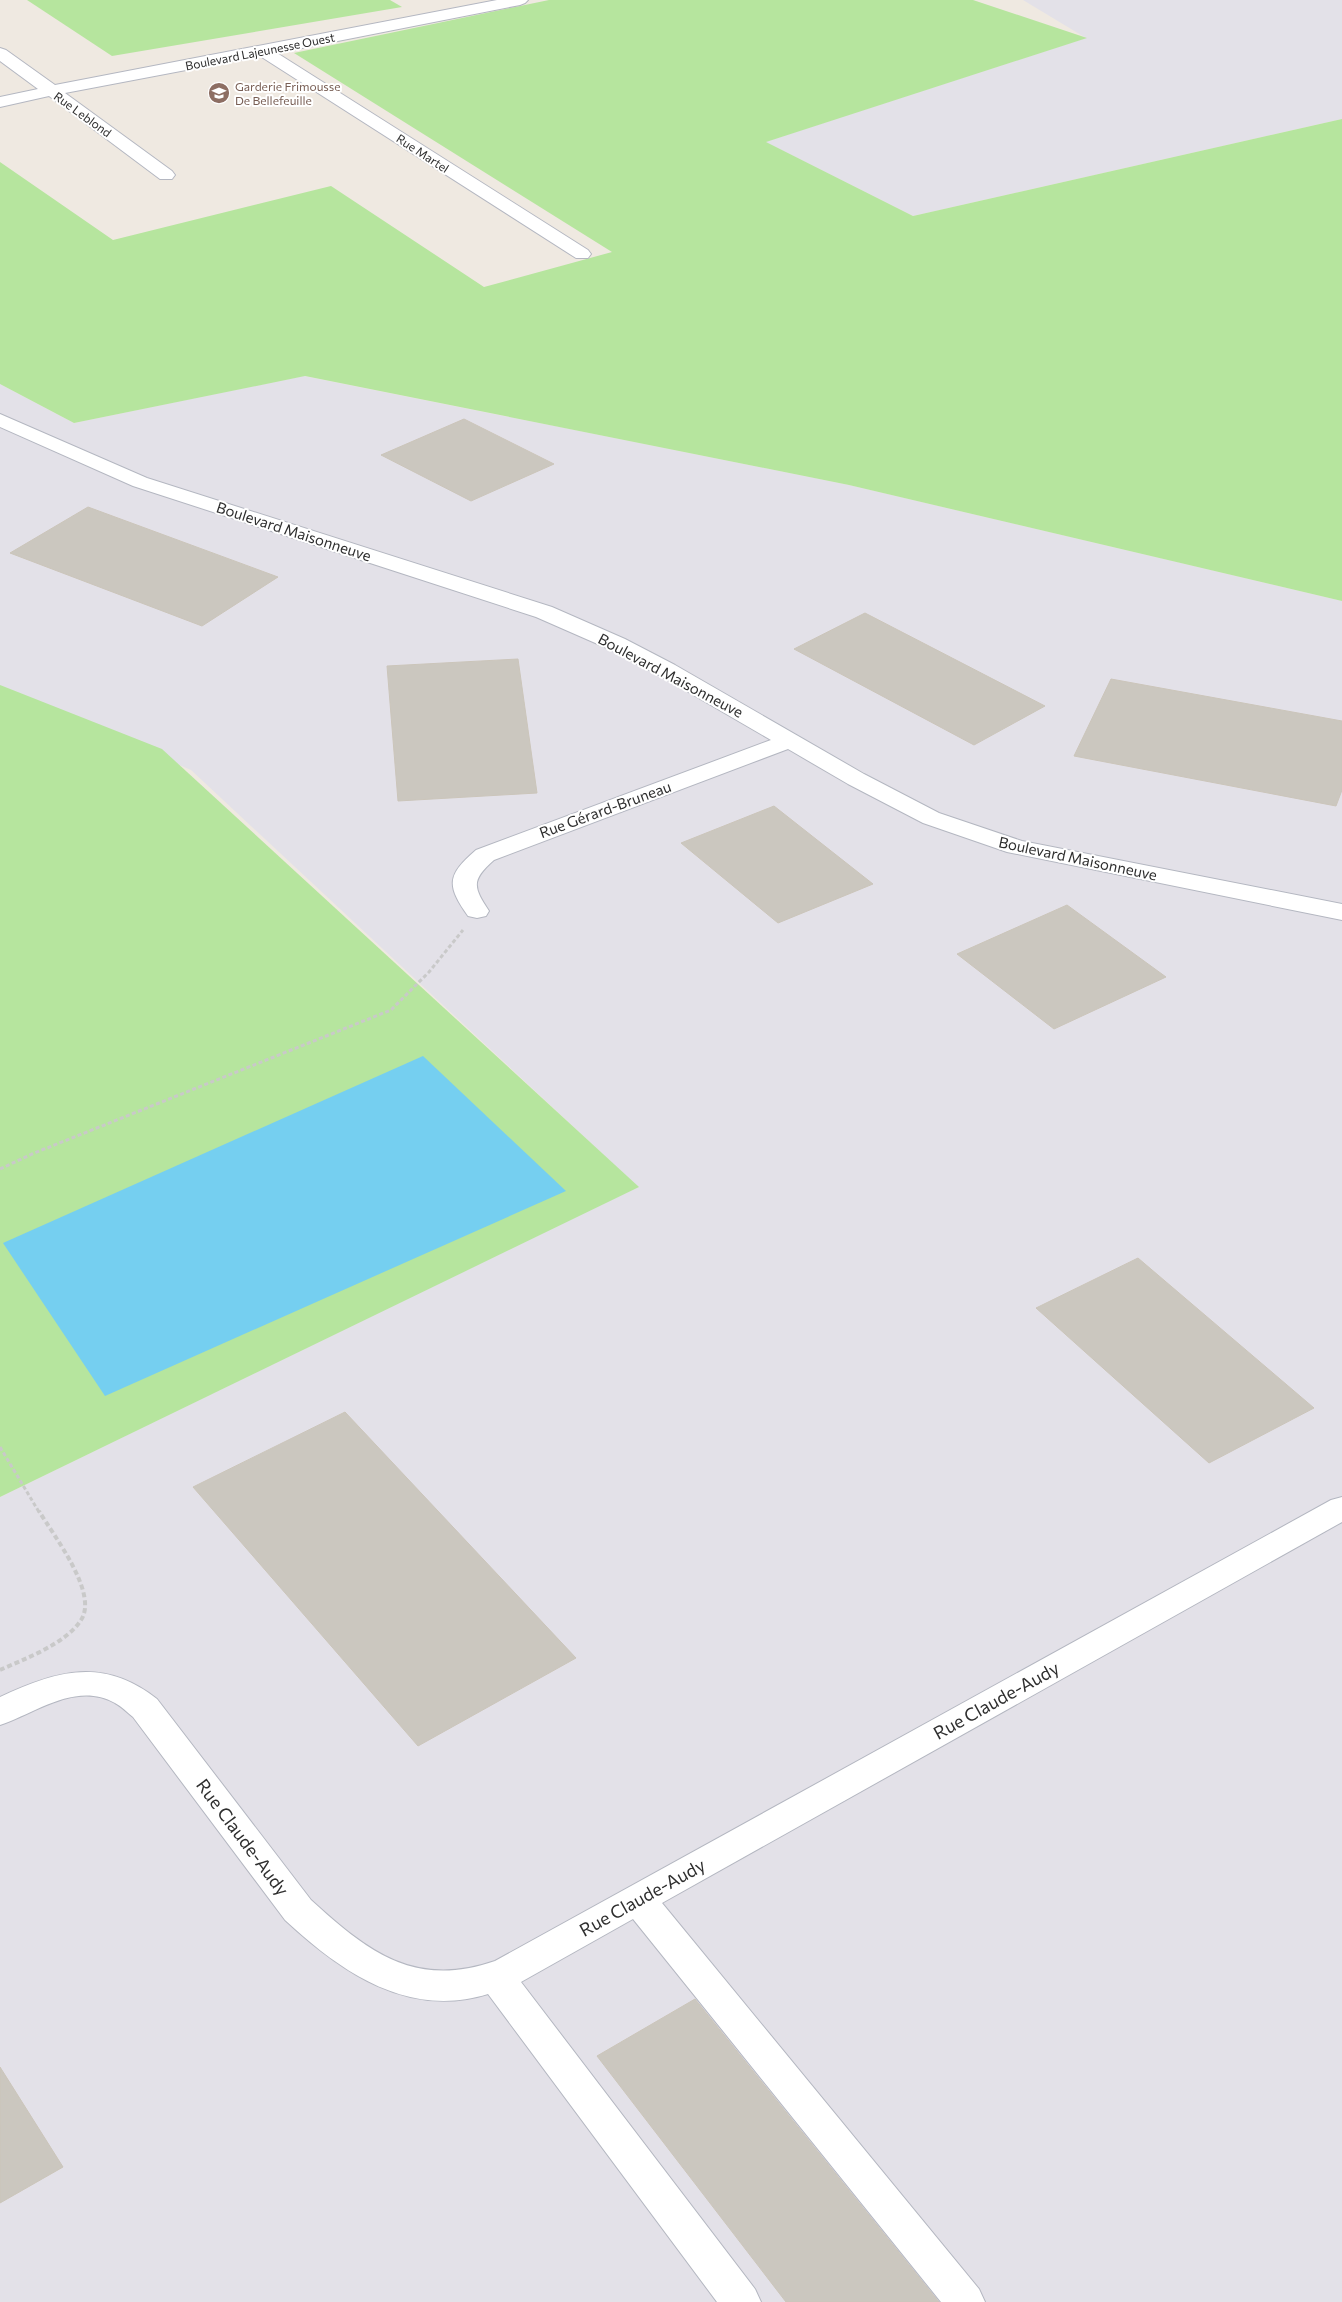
<svg xmlns="http://www.w3.org/2000/svg" width="1342" height="2302" font-family="Commissioner,sans-serif">
<style>
.industrial{fill:#e3e1e8}
.green{fill:#b6e59e}
.water{fill:#75cff0}
.building{fill:#cbc7bf;stroke:#cbc5ba}
.lines{fill:none;stroke-linecap:round;stroke-linejoin:round}
.minor-casing{stroke:#b4b7c1;stroke-width:2}
.path-far1{stroke:#c9c9c9;stroke-width:3;stroke-dasharray:4 2.5;stroke-linecap:butt}
.path{stroke:#c9c9c9;stroke-width:4;stroke-dasharray:5 3;stroke-linecap:butt}
.minor{fill:#fff;fill-rule:evenodd}
.labels{text-anchor:middle;dominant-baseline:central;stroke-width:4;stroke-linejoin:round;paint-order:stroke}
.far-street-label{font-size:12px;fill:#2e2e2e;stroke:#fff}
.far-education-label{font-size:12px;fill:#785e54;stroke:#fff;text-anchor:start}
.street-label{font-size:15px;fill:#2e2e2e;stroke:#fff}
.near-street-label{font-size:18px;fill:#2e2e2e;stroke:#fff}
</style>
<rect width="100%" height="100%" fill="#efe9e1"/>
<g class="industrial">
<polygon points="1023,0 1342,0 1342,119 913,216 765,142 1086,38"/>
<polygon points="304,376 849,485 1342,601 1342,2302 0,2302 0,1497 638,1187 191,770 0,687 0,384 74,423"/>
</g>
<g class="green">
<polygon points="27,0 390,0 402,7 112,56"/>
<polygon points="549,0 973,0 1087,38 766,142 913,216 1342,119 1342,601 849,485 305,376 74,423 0,384 0,162 113,240 331,186 484,287 612,252 294,53"/>
<polygon points="0,685 162,749 639,1187 0,1497"/>
</g>
<polygon class="water" points="423,1056 566,1191 105,1396 3,1243"/>
<g class="building">
<polygon points="464,419 554,464 471,501 381,455"/>
<polygon points="88,507 278,577 202,626 10,553"/>
<polygon points="865,613 1045,706 974,745 794,649"/>
<polygon points="518,659 537,793 398,801 387,666"/>
<polygon points="1111,679 1342,721 1342,790 1336,806 1074,756"/>
<polygon points="774,806 873,884 778,923 681,843"/>
<polygon points="1067,905 1166,977 1054,1029 957,954"/>
<polygon points="1138,1258 1314,1408 1209,1463 1036,1308"/>
<polygon points="345,1412 576,1658 418,1746 193,1487"/>
<polygon points="695,1999 939,2302 786,2302 597,2056"/>
<polygon points="0,2067 63,2167 0,2203"/>
</g>
<g class="lines">
<g class="minor-casing">
<g id="minor">
<polygon points="497,0 528,0 525,3 520,5 277,53 588,250 591,254 588,258 576,258 260,56 65,93 172,171 175,175 172,179 160,179 49,96 0,107 0,97 38,89 0,61 0,48 6,50 55,85"/>
<path d="M0 414 147 478 552 607 625 639 675 665 864 774 939 813 1022 841 1342 904V920L1007 852 923 823 848 784 788 749 494 860C471 880 473 887 489 911L486 916 477 918 468 916C446 885 447 875 476 850L771 740 659 675 609 649 536 617 133 486 0 427Z"/>
<path d="M1342 1497V1522L662 1903 979 2289 985 2302H941L633 1919 521 1982 755 2289 761 2302H717L488 1994C408 2019 341 1972 285 1920L133 1717C127 1712 121 1706 115 1703 76 1681 36 1713 0 1725V1697C57 1670 104 1657 157 1699L311 1900C368 1952 415 1989 495 1961L1331 1500Z"/>
</g>
</g>
<g class="path-far1">
<polyline points="0,1169 32,1154 391,1010 429,972 463,930"/>
<polyline points="0,1447 39,1512"/>
</g>
<path class="path" d="M0 1670C24 1659 66 1644 81 1620 99 1593 53 1535 39 1511"/>
<use href="#minor" class="minor"/>
</g>
<defs>
<g id="school-disc" transform="scale(1.125)"><circle r="9.5" fill="#8d6e63" stroke="#fff"/><path d="M0-5L7-2L0 1L-7-2ZM-4 1L0 2.5L4 1V4Q0 6-4 4Z" fill="#fff"/></g>
</defs>
<g fill-rule="evenodd">
<use href="#school-disc" x="219" y="93"/>
</g>
<g class="labels">
<g class="far-street-label">
<text transform="translate(260 51) rotate(-11)">Boulevard Lajeunesse Ouest</text>
<text transform="translate(83 114) rotate(36)">Rue Leblond</text>
<text transform="translate(423 153) rotate(33)">Rue Martel</text>
</g>
<g class="far-education-label">
<text x="235" y="86">Garderie Frimousse<tspan x="235" dy="14">De Bellefeuille</tspan></text>
</g>
<g class="street-label">
<text transform="translate(294 531) rotate(18)">Boulevard Maisonneuve</text>
<text transform="translate(671 675) rotate(28)">Boulevard Maisonneuve</text>
<text transform="translate(605 809) rotate(-20)">Rue Gérard-Bruneau</text>
<text transform="translate(1078 858) rotate(12)">Boulevard Maisonneuve</text>
</g>
<g class="near-street-label">
<text transform="translate(996 1700) rotate(-29)">Rue Claude-Audy</text>
<text transform="translate(243 1837) rotate(53)">Rue Claude-Audy</text>
<text transform="translate(642 1897) rotate(-29)">Rue Claude-Audy</text>
</g>
</g>
</svg>
